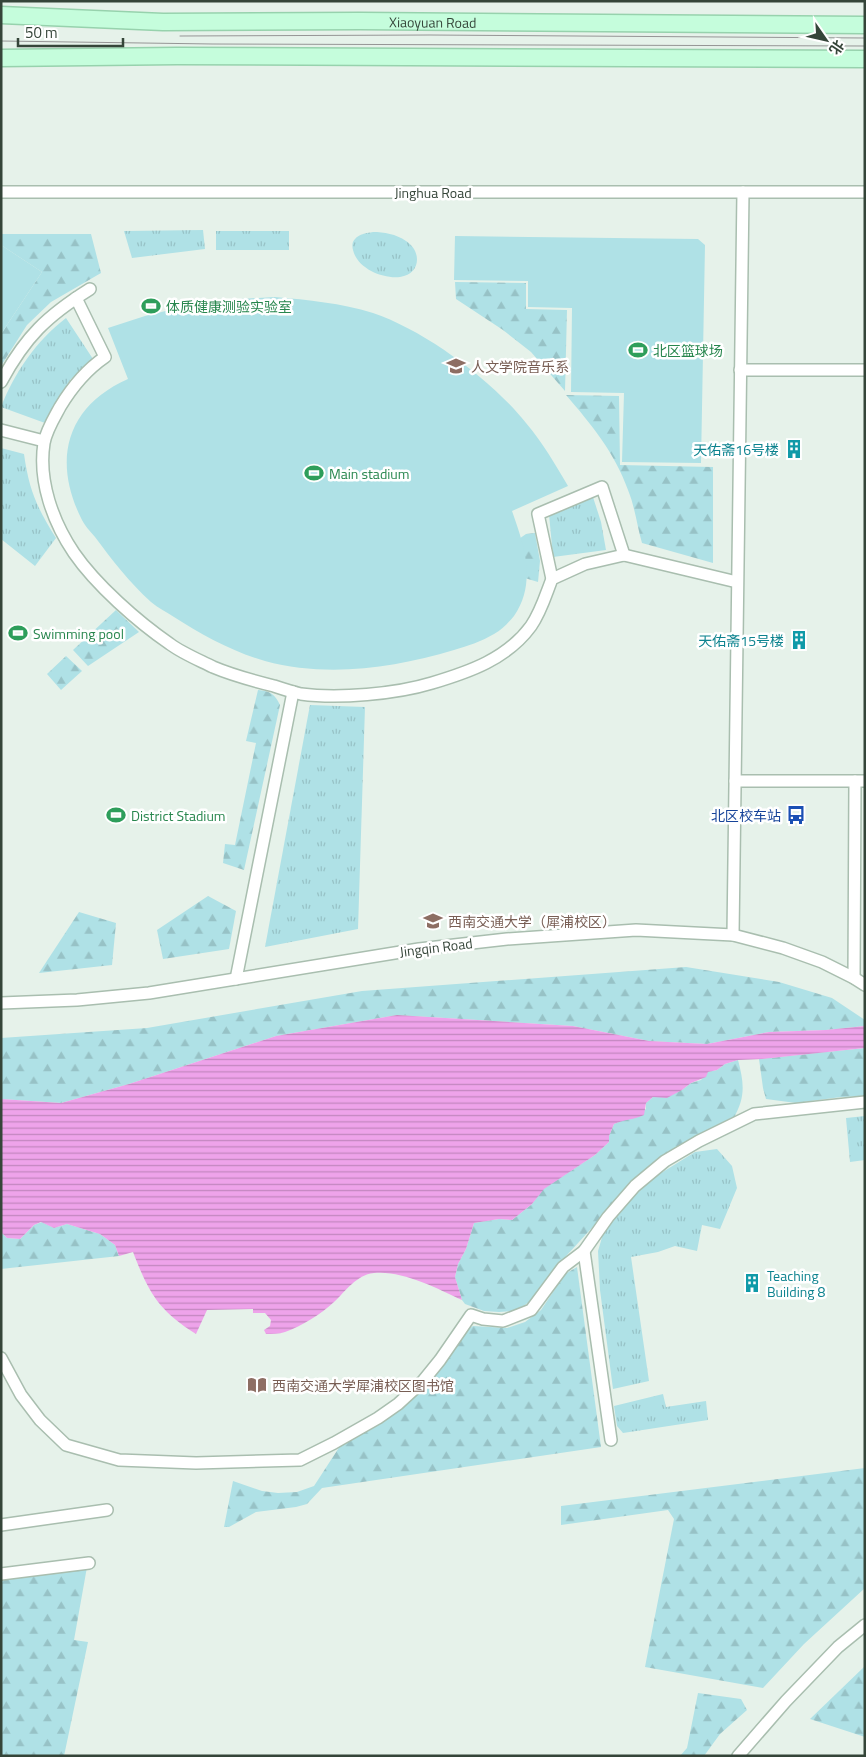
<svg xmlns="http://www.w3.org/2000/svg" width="866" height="1757" font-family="'Titillium Web','Noto Sans SC',sans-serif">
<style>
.grass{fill:url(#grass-tufts)}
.forest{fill:url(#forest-firs)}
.garden{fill:#afe1e6}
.water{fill:url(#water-rules)}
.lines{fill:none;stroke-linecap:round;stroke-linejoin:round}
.street-casing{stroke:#a9beaf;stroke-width:14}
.secondary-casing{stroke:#97d2ad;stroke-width:19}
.street{stroke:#fff;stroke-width:11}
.secondary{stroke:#c5fddc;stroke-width:16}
.tram{stroke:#959595;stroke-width:1}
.labels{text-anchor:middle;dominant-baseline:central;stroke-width:5;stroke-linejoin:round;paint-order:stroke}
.street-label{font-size:14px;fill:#354539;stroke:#fff}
.leisure-label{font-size:14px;fill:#27864d;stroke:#fff;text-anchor:start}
.education-label{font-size:14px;fill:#785e54;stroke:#fff;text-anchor:start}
.culture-label{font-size:14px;fill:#0d838f;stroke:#fff;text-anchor:end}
.transit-label{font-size:14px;fill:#164399;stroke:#fff;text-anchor:end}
</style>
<defs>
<pattern id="grass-tufts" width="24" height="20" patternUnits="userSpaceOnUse" patternTransform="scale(1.25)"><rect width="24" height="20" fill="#afe1e6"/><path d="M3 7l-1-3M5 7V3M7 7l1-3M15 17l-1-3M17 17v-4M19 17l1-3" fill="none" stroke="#97c2c6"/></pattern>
<pattern id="forest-firs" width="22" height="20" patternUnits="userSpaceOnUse" patternTransform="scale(1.25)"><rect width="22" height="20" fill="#afe1e6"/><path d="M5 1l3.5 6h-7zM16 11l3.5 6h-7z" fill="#97c2c6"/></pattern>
<pattern id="water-rules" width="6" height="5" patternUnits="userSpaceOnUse" patternTransform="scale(1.25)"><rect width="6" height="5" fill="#eea3ea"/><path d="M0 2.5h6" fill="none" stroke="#c287bf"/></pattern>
</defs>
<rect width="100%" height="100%" fill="#e6f2ea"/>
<g class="grass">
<polygon points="203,230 205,249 132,258 124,231"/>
<rect x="216" y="231" width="73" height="19"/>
<path d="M373 232C384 232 396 234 406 241 422 251 421 274 400 277 382 279 357 268 353 250 352 246 352 242 355 239 359 234 367 233 373 232Z"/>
<path d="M66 318 93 359 70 380 45 423 1 407C15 372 36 341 66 318Z"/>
<path d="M1 448 24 454C29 490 37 508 56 538L35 566 1 539Z"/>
<polygon points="592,494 601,522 606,550 553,557 549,514"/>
<polygon points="310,705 365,707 358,929 265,947"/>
<polygon points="865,1116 865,1160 850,1162 846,1118"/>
<polygon points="717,1149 732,1166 737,1188 720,1229 702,1225 697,1251 675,1246 658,1252 631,1257 649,1381 613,1389 600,1290 598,1251 603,1234 624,1206 653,1178 695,1152"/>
<polygon points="663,1394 666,1407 706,1401 708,1420 623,1433 617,1426 614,1406"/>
</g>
<g class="forest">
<polygon points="1,234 91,234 101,273 51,302 27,325 1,366 1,334 42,272 1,245"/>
<polygon points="455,282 526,283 526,309 567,310 565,391 531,352 503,330 456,299"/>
<path d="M566 395 619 396 620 465 713 467V563L642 543C637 526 635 507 628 490 615 453 591 424 566 395Z"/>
<polygon points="535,533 540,561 538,582 518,576 516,541 526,534"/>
<polygon points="116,610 139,632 88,666 73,650"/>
<polygon points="66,656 82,671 61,690 47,674"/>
<path d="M258 690C270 691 275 694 280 705L244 870 223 863 225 844 235 845 256 743 246 741Z"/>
<polygon points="208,896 236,911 229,949 163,959 157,930"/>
<polygon points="79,912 116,923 112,965 39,973"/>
<polygon points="686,967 779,982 832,998 865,1020 865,1026 826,1030 769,1032 707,1044 649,1041 573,1026 397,1015 276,1036 129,1084 61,1103 1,1099 1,1038 147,1028 362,991"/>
<polygon points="865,1048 865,1096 841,1097 796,1103 766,1099 763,1088 759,1059"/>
<path d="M738 1060C744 1083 746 1097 733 1119L643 1175 622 1192 600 1219 557 1266 531 1300 525 1305 512 1311 499 1312 484 1311 465 1304 462 1300 455 1277 458 1264 466 1249 474 1223 499 1219 512 1220 532 1204 543 1189 595 1155 609 1142V1136L614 1124 623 1120 629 1119 646 1109V1103L653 1097 662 1096 682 1090 691 1083 701 1080 708 1072 717 1070 725 1064Z"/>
<polygon points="42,1222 54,1228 67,1224 100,1234 115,1245 119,1256 1,1269 1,1232 7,1238 20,1239 34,1225"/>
<polygon points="577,1267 601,1447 322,1488 307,1504 296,1507 256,1512 229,1527 224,1527 233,1481 262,1491 278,1493 297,1492 314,1486 340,1446 373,1427 412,1399 433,1378 452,1353 463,1333 473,1326 507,1328 525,1322 541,1310 565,1274"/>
<polygon points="865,1468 865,1588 804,1644 763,1688 645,1667 674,1519 668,1510 561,1525 561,1506"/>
<polygon points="87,1567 74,1640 88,1642 64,1756 1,1756 1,1579"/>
<polygon points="865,1666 865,1737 810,1719"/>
<polygon points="698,1693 741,1699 747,1710 720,1734 704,1756 680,1756 687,1748"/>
</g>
<g class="garden">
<polygon points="455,236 698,239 705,245 701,463 622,462 624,393 571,392 572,308 528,307 528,281 454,280"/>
<polygon points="1,245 42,272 1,334"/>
<path d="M275 297C308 300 341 303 373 313 424 330 492 380 526 423 543 443 555 464 568 486L512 511C524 545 537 583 514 616 508 623 502 630 494 634 482 641 468 646 454 650 393 668 328 678 265 661 233 652 202 635 174 617 167 612 158 608 151 602 130 583 112 560 95 537 90 531 84 525 81 518 52 459 67 406 128 379L108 328 145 316 207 301Z"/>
</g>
<path class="water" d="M397 1015 573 1026 649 1041 707 1044 769 1032 826 1030 865 1026V1048L762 1059 738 1060 725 1064 717 1070 708 1072 706 1077 691 1083 682 1090 667 1098 653 1097 646 1103 644 1115C634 1120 625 1119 614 1124L609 1136V1142L595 1155 544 1189 532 1204 512 1220 499 1219 474 1223 466 1249 458 1264 455 1277 462 1300C437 1288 401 1270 374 1273 356 1275 346 1291 334 1302 321 1314 302 1326 285 1332 279 1334 272 1334 266 1334L264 1330 270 1326 271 1320 265 1313H253V1309L207 1310 196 1334C158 1310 149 1293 133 1252L119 1256 115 1245 100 1234 67 1224 54 1228 41 1222 34 1225 20 1239 7 1238 1 1232V1099L61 1103 129 1084 276 1036Z"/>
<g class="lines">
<g class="street-casing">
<g id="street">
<polyline points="1,192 865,192"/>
<path d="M76 298 105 357C86 370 72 387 60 407 54 418 46 431 44 443 38 481 53 522 74 553 96 585 138 622 170 644 182 653 199 660 213 667 232 675 254 681 274 686 283 689 292 692 301 694 338 699 396 694 432 683 469 672 507 659 531 626 541 612 546 594 552 579L585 564 624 555 737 582"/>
<polyline points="740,370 865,370"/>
<path d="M1 382C25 337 47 316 90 289"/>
<polyline points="1,430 44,441"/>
<polyline points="552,579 538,514 602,487 624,555"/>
<polyline points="735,781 865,781"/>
<polyline points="733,935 743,192"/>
<polyline points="854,978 855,781"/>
<polyline points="236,979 293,692"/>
<polyline points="1,1003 77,1000 149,993 419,949 507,939 636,930 733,935 783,948 822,962 854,978 865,985"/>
<polyline points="584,1251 611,1440"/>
<polyline points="1,1358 21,1395 40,1420 66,1445 119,1460 196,1463 300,1460 334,1443 378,1418 398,1404 423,1381 440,1360 471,1315 483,1319 503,1321 531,1310 563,1267 584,1251 608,1217 635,1186 665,1161 699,1141 754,1114 865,1102"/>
<polyline points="1,1525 107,1510"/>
<polyline points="1,1574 89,1563"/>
<polyline points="738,1756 786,1701 838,1647 865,1625"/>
</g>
</g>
<g class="secondary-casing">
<g id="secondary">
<path id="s1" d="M1 15 163 22 360 21 865 25"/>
<polyline points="1,58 177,56 865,59"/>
</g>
</g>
<use href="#street" class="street"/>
<use href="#secondary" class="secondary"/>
<g class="tram">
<polyline points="180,36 430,35 865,38"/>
<polyline points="1,41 213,44 865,46"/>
</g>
</g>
<defs>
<g id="stadium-bare" transform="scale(1.5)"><path d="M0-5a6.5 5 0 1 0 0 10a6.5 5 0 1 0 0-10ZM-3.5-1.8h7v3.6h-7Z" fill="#2e9e5b" stroke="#fff" stroke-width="2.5" paint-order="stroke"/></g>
<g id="university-bare" transform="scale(1.5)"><path d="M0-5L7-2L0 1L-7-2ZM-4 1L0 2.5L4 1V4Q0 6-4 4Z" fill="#8d6e63" stroke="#fff" stroke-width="2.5" paint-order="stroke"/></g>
<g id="building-bare" transform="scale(1.5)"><path d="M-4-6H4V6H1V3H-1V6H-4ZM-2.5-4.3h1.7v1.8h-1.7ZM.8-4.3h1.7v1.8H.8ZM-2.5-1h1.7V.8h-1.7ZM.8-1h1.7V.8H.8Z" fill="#0f9aa8" stroke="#fff" stroke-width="2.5" paint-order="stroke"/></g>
<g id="bus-bare" transform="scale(1.5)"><path d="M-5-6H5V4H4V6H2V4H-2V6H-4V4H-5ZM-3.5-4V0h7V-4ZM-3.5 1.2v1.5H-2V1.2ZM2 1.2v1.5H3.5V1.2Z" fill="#1a4fb4" stroke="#fff" stroke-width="2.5" paint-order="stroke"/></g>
<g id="library-bare" transform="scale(1.5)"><path d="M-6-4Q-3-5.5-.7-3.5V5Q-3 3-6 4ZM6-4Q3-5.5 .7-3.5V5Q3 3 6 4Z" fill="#8d6e63" stroke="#fff" stroke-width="2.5" paint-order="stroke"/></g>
</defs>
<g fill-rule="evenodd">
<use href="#stadium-bare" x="151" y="306"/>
<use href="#stadium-bare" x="638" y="350"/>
<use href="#university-bare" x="456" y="366"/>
<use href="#building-bare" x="794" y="449"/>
<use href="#stadium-bare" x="314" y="473"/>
<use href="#stadium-bare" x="18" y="633"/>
<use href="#building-bare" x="799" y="640"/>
<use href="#stadium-bare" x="116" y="815"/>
<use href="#bus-bare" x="796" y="815"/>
<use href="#university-bare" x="433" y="921"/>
<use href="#building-bare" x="752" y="1283"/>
<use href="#library-bare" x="257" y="1385"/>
</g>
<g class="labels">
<g class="street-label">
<text stroke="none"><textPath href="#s1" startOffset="432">Xiaoyuan Road</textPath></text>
<text x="433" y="192">Jinghua Road</text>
<text transform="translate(436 947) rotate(-7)">Jingqin Road</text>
</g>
<g class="leisure-label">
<text x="166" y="306">体质健康测验实验室</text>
<text x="653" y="350">北区篮球场</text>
<text x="329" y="473">Main stadium</text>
<text x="33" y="633">Swimming pool</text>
<text x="131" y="815">District Stadium</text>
</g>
<g class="education-label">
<text x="471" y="366">人文学院音乐系</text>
<text x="448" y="921">西南交通大学（犀浦校区）</text>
<text x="272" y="1385">西南交通大学犀浦校区图书馆</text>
</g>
<g class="culture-label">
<text x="779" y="449">天佑斋16号楼</text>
<text x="784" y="640">天佑斋15号楼</text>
<text x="767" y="1275" text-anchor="start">Teaching<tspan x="767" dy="16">Building 8</tspan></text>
</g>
<g class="transit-label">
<text x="781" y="815">北区校车站</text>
</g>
</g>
<rect width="866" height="1757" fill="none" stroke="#354539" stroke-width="5"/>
<g transform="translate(826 40) rotate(124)" stroke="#ffffff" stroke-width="4" paint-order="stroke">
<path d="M0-4L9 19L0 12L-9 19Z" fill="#354539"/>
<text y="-8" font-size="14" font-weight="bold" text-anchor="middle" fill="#354539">北</text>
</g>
<path d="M18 38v8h105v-8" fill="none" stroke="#354539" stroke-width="2.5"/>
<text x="25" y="38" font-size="15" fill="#354539" stroke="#ffffff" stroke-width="4" paint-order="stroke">50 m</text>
</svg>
